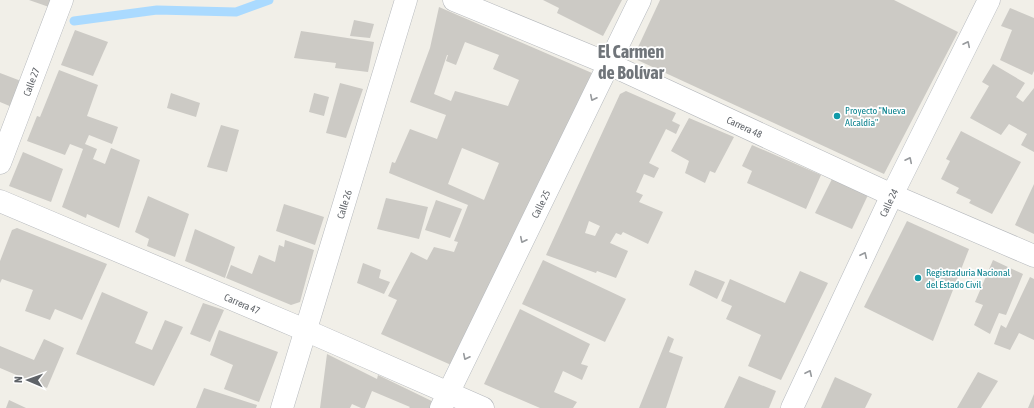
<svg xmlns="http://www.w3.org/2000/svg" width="1034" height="408" font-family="'Asap Condensed',sans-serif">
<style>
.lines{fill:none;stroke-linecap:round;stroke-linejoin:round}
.stream{stroke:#aadaff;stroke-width:9}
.building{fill:#cccac5;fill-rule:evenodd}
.street-casing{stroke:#b5b8bc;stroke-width:23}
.secondary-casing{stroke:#b6babf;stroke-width:23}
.street{stroke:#fff;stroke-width:22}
.secondary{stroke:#fff;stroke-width:22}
.oneway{stroke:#979a9d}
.culture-dot{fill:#0f9aa8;stroke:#fff;stroke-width:1.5}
.labels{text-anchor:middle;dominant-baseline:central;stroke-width:3.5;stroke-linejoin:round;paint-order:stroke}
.street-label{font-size:10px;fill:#5f6368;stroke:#fff}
.culture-label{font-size:10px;fill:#0d838f;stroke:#fff;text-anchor:start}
.town-label{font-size:18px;font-weight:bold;fill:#70757a;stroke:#fff}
</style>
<rect width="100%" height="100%" fill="#f1efe8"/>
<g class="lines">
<polyline class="stream" points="74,21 157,10 236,12 269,0"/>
</g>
<g class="building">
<polygon points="29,0 52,0 49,7"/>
<polygon points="543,0 622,0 603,36 557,13 559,8"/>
<polygon points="660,0 894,0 958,32 884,174 633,58"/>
<path d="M439 7 592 73 458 368 381 334 397 300 388 296 411 252 427 260 434 247 454 252 458 242 454 241 468 205 389 173 392 162 395 163 410 129 437 139 446 115 410 102 430 48ZM465 42 499 55 493 69 519 80 508 106 455 91 451 101 434 94 447 55H448L446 61 456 65ZM462 148 499 163 484 200 448 184Z"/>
<polygon points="1010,8 1034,18 1034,71 1032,75 1000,60 1012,30 1001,26"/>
<polygon points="354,20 374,24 370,38 350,36"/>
<polygon points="75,30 108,42 93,76 61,65"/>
<polygon points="301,31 374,42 368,72 335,68 336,63 294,58"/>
<polygon points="993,64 1025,83 1016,97 1023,102 1034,88 1034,152 1021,145 1027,134 1009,124 1001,135 970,118 989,86 982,82"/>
<polygon points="59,70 98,85 87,116 118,127 112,144 89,135 85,144 97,149 93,159 105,164 111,148 140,160 119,228 87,214 86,218 62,207 83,149 70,144 65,155 27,141 37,116 40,117"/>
<polygon points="0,73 21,81 12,107 0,102"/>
<polygon points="340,83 363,89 346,138 326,133"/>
<path d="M626 91 676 113 672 121 680 125 676 134 666 129 649 163 659 168 654 178 644 174 636 192 643 195 639 202 663 212 648 244 623 232 621 235 616 233 610 243 628 251 616 278 597 271 596 273 546 255 620 94ZM589 221 600 226 595 236 585 233Z"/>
<polygon points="171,93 200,103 196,117 167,108"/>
<polygon points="314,93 329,97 324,116 309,112"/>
<polygon points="689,118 734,137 715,173 710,171 705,183 685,173 689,161 671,151"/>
<polygon points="221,125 239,130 227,172 207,167"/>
<polygon points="961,131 1021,162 992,214 969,203 971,200 956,193 959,188 941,179 950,161 946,159"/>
<polygon points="752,145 821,175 806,209 747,183 752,171 742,166"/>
<polygon points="23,152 63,169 51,202 9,186"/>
<polygon points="832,179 868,195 852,229 815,213"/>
<polygon points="1034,184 1034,234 1015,225"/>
<polygon points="148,196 189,214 175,257 147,246 149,239 135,232"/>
<polygon points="386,198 428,207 419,239 377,229"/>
<polygon points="436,200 462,209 450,238 425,230"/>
<polygon points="284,204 324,217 315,245 276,231"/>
<polygon points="907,221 969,249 933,341 864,307"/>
<polygon points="17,228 107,264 82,320 55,309 50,320 25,311 33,290 2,279 0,283 0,261 12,230"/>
<polygon points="195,229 235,247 225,278 185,261"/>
<polygon points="285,240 314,250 300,302 291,305 226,278 231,265 252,274 259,255 275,262 279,245 284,247"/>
<polygon points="543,260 626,299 605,342 522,304"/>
<polygon points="993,260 1023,274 1006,315 999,313 990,334 974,325 983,305 975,302"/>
<polygon points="363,263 381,270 379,278 390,282 384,294 357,283"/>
<polygon points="695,270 725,282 717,299 689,285"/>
<polygon points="800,271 828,283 781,380 748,366 761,335 726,319 732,306 721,301 730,279 785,303"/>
<polygon points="1030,277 1034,279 1034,340 1019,333 1010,350 994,344 1001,325 1006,328"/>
<polygon points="102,292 148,312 135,343 152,350 165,320 183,327 154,386 76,354"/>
<polygon points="203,303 224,310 210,342 190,334"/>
<polygon points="520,309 590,344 581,364 588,366 582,380 563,371 554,392 577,402 573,408 540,408 484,384"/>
<polygon points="219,330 278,352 259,402 224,389 233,365 210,355"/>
<polygon points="668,336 674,339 669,352 683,357 666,408 639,408"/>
<polygon points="44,339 64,348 47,388 0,368 0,346 34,360"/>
<polygon points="327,354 377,379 378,375 440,405 439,408 409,408 410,407 372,391 365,408 361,408 352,404 350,408 320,408"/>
<polygon points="978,372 998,381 981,408 957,408"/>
<polygon points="739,376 776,391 769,408 724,408"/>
<polygon points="835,377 872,394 865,408 821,408"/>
<polygon points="204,388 257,405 256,408 196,408"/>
<polygon points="1034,394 1034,408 1028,408"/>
<polygon points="9,400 26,408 6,408"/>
</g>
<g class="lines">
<g class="street-casing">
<g id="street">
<path id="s1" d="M454 0 609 64 892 195 1034 256"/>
<path id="s2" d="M0 163 62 0"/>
<path id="s3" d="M0 201 305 330 483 408"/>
<path id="s4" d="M282 408 406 0"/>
</g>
</g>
<g class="secondary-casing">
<g id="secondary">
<path id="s5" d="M441 408 640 0"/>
<path id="s6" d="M792 408 892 195 989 0"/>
</g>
</g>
<use href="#street" class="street"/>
<use href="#secondary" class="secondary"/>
</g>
<defs><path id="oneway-chevron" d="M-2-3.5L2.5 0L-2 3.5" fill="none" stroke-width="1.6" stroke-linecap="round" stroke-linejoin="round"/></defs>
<g class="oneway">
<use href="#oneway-chevron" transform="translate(967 44) rotate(-64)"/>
<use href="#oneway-chevron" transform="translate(593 98) rotate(116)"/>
<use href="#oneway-chevron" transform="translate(909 160) rotate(-64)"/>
<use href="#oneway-chevron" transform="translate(523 240) rotate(116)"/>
<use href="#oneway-chevron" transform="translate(864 255) rotate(-65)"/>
<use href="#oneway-chevron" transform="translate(466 357) rotate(116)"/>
<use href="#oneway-chevron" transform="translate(809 373) rotate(-65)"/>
</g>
<g class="culture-dot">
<circle cx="837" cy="116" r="4"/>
<circle cx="918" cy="278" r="4"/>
</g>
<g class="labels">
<g class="street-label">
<text stroke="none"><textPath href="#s2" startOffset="87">Calle 27</textPath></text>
<text stroke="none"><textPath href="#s1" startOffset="317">Carrera 48</textPath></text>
<text stroke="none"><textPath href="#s6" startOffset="227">Calle 24</textPath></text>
<text stroke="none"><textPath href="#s4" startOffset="213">Calle 26</textPath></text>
<text stroke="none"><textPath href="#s5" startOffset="227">Calle 25</textPath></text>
<text stroke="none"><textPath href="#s3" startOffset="263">Carrera 47</textPath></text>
</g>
<g class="culture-label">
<text x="845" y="110">Proyecto "Nueva<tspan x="845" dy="12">Alcaldía"</tspan></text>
<text x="926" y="272">Registraduria Nacional<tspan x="926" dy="12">del Estado Civil</tspan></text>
</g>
<g class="town-label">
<text x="631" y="51">El Carmen<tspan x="631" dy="21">de Bolívar</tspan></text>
</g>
</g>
<g transform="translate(28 380) rotate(272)" stroke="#ffffff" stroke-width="3" paint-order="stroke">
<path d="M0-3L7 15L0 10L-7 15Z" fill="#5f6368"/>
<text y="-6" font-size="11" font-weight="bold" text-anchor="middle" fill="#5f6368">N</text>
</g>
</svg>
